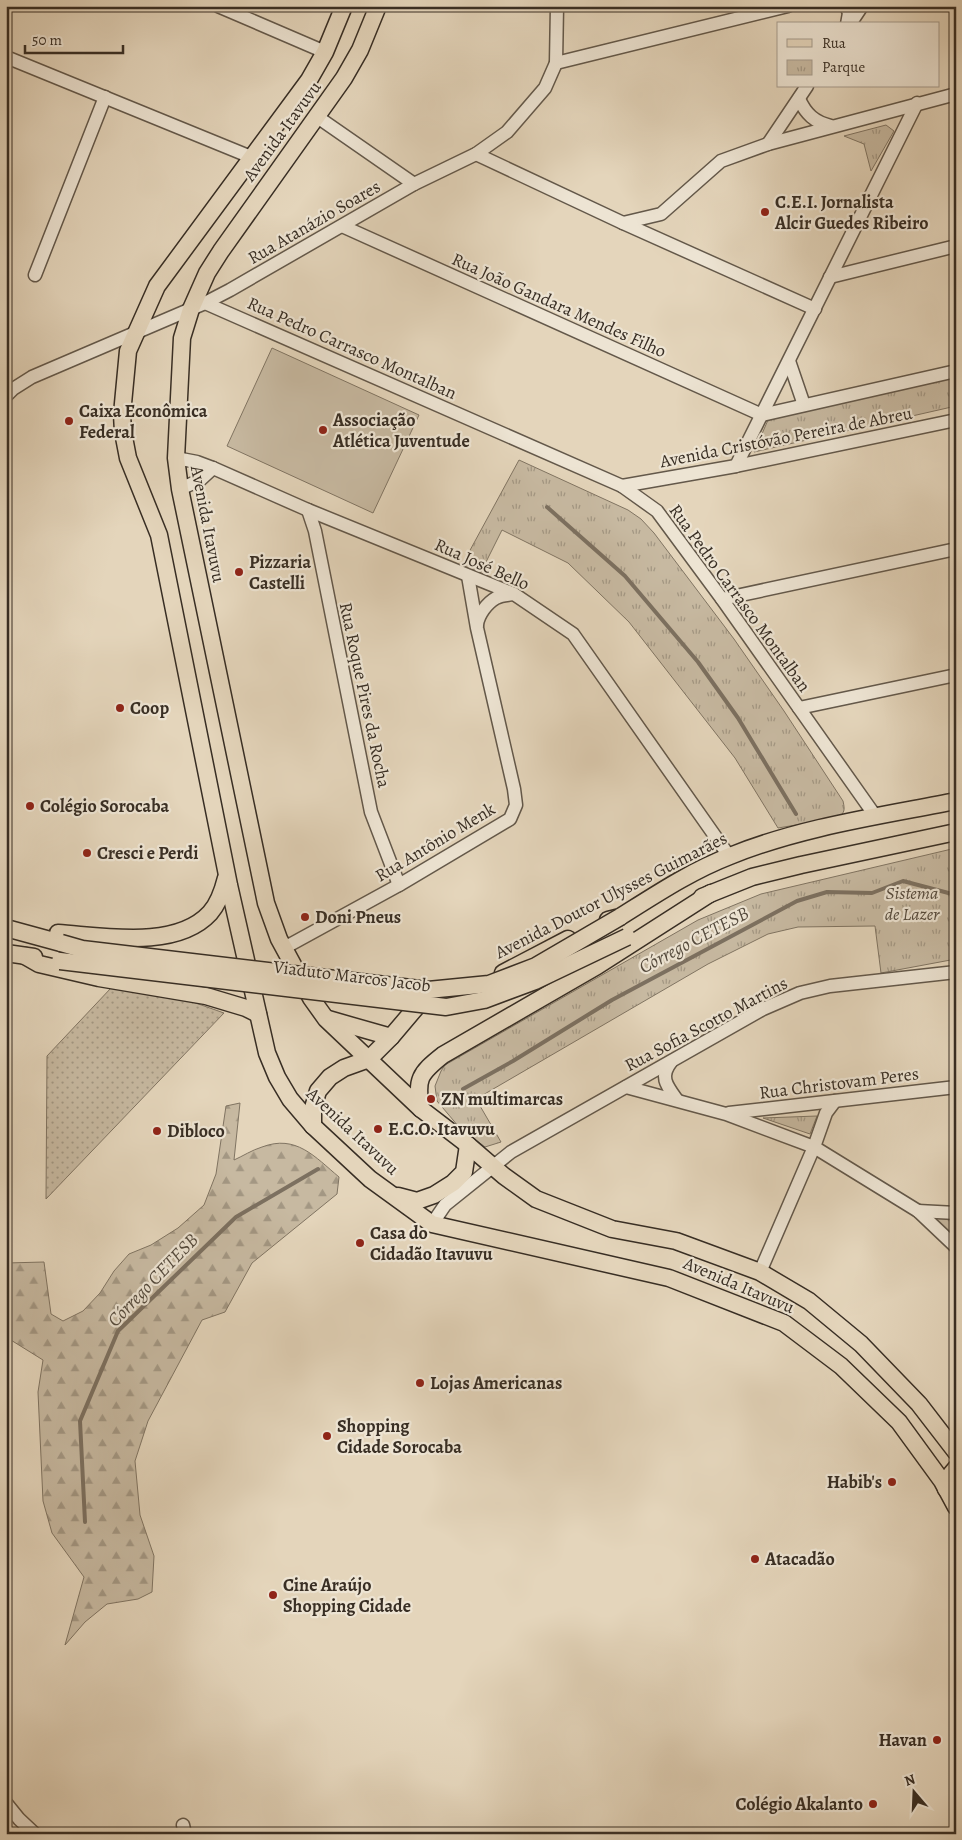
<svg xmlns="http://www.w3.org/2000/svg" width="962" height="1840" font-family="Alegreya,serif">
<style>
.grass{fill:url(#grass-dots);stroke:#807462}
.forest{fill:url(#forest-firs);stroke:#807462}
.park{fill:url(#park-tufts);stroke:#807462}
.garden{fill:#c7b9a1;stroke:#807462}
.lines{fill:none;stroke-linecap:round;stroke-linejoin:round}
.stream{stroke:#7c7060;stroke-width:4}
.minor-casing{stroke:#63584a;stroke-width:15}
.major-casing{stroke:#382e24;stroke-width:19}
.minor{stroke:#ede4d3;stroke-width:12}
.major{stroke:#e4d5bb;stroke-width:16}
.major-bridge-casing{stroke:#382e24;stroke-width:19;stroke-linecap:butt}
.major-bridge{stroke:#e4d5bb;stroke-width:16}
.poi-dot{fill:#8f2418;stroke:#ede4d3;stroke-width:2}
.labels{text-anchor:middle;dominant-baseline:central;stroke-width:4.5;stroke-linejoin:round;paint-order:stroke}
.street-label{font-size:18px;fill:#382e24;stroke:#ede4d3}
.poi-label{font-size:18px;font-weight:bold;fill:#382e24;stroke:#ede4d3;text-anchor:start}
.park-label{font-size:18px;font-style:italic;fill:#554a3d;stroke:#ede4d3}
.water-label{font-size:19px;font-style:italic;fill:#544a3d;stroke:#ede4d3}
</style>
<defs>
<pattern id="grass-dots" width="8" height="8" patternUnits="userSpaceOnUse" patternTransform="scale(1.25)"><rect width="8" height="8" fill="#c7b9a1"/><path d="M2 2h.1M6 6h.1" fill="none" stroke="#a39783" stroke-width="1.8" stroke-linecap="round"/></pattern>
<pattern id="forest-firs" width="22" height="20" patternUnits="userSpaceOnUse" patternTransform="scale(1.25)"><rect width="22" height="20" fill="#c7b9a1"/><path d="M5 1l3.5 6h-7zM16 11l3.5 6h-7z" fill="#a39783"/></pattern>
<pattern id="park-tufts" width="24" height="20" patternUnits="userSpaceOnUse" patternTransform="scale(1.25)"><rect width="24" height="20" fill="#c7b9a1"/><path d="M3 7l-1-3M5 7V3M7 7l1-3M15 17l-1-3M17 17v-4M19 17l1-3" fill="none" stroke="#a39783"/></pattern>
</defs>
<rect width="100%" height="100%" fill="#e4d5bb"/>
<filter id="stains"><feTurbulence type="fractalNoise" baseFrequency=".004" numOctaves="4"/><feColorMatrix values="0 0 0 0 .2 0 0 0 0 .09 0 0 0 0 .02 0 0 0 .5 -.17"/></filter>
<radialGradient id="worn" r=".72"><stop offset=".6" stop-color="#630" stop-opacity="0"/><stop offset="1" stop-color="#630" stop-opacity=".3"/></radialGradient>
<polygon class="grass" points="111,988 190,1001 224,1013 46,1199 47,1056"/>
<path class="forest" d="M240 1103 234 1160C243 1156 252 1150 262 1147 296 1134 315 1157 339 1177L337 1194 252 1263 225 1312 202 1320 148 1421 135 1461 140 1515 154 1556 152 1592 138 1599 107 1604 85 1622 65 1645 84 1577 52 1533 43 1501 38 1392 43 1360 6 1337V1263L44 1262 51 1314 63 1321 83 1311 100 1293 114 1271 129 1254 151 1245 178 1228 204 1205 216 1174 226 1106Z"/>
<g class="park">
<polygon points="886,125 894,131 871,171 864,144 844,136"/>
<polygon points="956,377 956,406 754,452 768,420"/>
<path d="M519 460 628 510 641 519 654 533 734 639 784 711 843 801C845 810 845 813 837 818L778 828 735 758 629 622 568 563 502 530 480 574 462 565Z"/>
<polygon points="956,848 956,959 881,973 875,926 798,927 768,934 708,964 476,1099 501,1142 485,1147 459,1127 437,1101 435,1086 441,1071 445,1065 698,920 761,894"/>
<polygon points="817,1116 810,1134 763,1118"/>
<polygon points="932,1215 956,1218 956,1239"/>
</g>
<polygon class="garden" points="272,348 419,415 373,513 227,446"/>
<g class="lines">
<g class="stream">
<polyline points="547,507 625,576 698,662 738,718 796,814"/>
<polyline points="463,1089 513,1061 612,1000 797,901 827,892 872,893 903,881 956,895"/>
<polyline points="85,1522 80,1421 118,1331 236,1217 318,1169"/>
</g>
<g class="minor-casing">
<g id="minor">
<polyline points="218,6 325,52"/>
<polyline points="846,6 849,13 847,24"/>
<polyline points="850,24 862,6"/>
<polyline points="6,57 251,157"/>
<polyline points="556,63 788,6"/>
<path d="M799 99C806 114 814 122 831 126"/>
<polyline points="316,116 414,184"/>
<polyline points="768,144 807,86"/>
<polyline points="476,154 623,223 815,309"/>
<polyline points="623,223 661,214 721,161 768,144 956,94"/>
<polyline points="342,226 762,415 956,371"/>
<polyline points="35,275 105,97"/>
<polyline points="830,277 956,246"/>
<polyline points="205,303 622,486 657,511 722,599 876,817"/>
<polyline points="789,361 804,405"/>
<polyline points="6,396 13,389 32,377 205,303 230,290 414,184 476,154 507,132 545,88 556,63 557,6"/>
<polyline points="176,458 197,462 213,468 308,510 514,594 573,634 729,856"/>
<polyline points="736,466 917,103"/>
<polyline points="622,486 736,466 956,420"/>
<polyline points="180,489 200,480 213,468"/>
<polyline points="308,510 315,531 371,812 399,885"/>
<polyline points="722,599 956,549"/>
<path d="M477 625C478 615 487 603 496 598 501 595 508 595 513 594"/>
<polyline points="799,708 956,675"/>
<polyline points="284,948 399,885 510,819 516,805 514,789 477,628 468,576"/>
<path d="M671 1062C659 1077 667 1086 677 1100"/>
<polyline points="626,1087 726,1114 814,1147 918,1211 956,1247"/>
<polyline points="729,1113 956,1087"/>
<polyline points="918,1211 956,1213"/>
<polyline points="432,1224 445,1205 511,1152 763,1009 800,993 830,986 956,972"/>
<polyline points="760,1272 814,1147 826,1113 835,1101"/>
<polyline points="6,1803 19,1819 35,1834"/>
<polyline points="183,1825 185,1834"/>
</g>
</g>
<g class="major-casing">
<g id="major">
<polyline points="344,6 325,52 309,80 157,286 128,351 122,414 123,432 128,458 159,535 229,885 267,1053 277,1077 290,1099 313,1126 370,1179 432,1224 669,1278 784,1323 841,1366 899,1422 942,1481 956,1507"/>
<polyline points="378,6 360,50 344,78 221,251 207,273 191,309 182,338 176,458 180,489 266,903 279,939 311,998 326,1019 421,1109 468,1145 504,1176 536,1199 612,1229 676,1241 760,1272 809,1301 861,1344 919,1404 956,1452"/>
<polyline points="702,897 752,877 801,865 956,832"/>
<path d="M608 920 620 917C655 895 691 871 730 856 801 827 880 816 956 801"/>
<polyline points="6,928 61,943 76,945"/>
<path d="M58 933C103 936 176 950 210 913 219 903 223 890 226 878"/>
<polyline points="6,953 34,957"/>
<polyline points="25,956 39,964 99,978 206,996 246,1008 258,1014"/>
<polyline points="503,973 568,939"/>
<polyline points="328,1019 391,1037"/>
<path d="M421 1109C416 1079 419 1074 443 1055L597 966 711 893"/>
<polyline points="313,1126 313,1108 318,1091 330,1077 344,1068 369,1059 391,1037 419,1004 428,998"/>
<polyline points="398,1196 417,1201 434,1195 453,1183 464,1172 468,1145"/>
<polyline points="946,1489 951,1474 956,1468"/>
</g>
</g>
<use href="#minor" class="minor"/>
<use href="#major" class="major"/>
<g class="major-bridge-casing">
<g id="major-bridge">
<polyline points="61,943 82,949 428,990 489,984 536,966 620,917"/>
<polyline points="60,961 446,1007 484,1000 535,981 627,937"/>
</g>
</g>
<use href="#major-bridge" class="major-bridge"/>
</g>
<g class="poi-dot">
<circle cx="765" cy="212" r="5"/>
<circle cx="69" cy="421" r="5"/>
<circle cx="323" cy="430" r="5"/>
<circle cx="239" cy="572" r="5"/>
<circle cx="120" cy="708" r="5"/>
<circle cx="30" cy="806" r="5"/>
<circle cx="87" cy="853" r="5"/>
<circle cx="305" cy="917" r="5"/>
<circle cx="431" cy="1099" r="5"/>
<circle cx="378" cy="1129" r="5"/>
<circle cx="157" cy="1131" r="5"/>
<circle cx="360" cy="1243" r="5"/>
<circle cx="420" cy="1383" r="5"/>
<circle cx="327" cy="1436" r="5"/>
<circle cx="892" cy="1482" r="5"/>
<circle cx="755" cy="1559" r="5"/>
<circle cx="273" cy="1595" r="5"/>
<circle cx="937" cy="1740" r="5"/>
<circle cx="873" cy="1804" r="5"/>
</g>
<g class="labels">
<g class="street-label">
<text transform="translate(282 131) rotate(-54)">Avenida Itavuvu</text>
<text transform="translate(314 222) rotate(-30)">Rua Atanázio Soares</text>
<text transform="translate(559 305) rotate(24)">Rua João Gandara Mendes Filho</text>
<text transform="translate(352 348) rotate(24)">Rua Pedro Carrasco Montalban</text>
<text transform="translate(786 437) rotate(-11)">Avenida Cristóvão Pereira de Abreu</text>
<text transform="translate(208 524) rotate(79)">Avenida Itavuvu</text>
<text transform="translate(482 564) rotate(24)">Rua José Bello</text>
<text transform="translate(740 598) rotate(54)">Rua Pedro Carrasco Montalban</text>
<text transform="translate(365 695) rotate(78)">Rua Roque Pires da Rocha</text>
<text transform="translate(435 842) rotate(-31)">Rua Antônio Menk</text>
<text transform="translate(611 895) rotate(-27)">Avenida Doutor Ulysses Guimarães</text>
<text transform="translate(352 976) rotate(7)">Viaduto Marcos Jacob</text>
<text transform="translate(706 1024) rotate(-28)">Rua Sofia Scotto Martins</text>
<text transform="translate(839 1083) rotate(-7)">Rua Christovam Peres</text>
<text transform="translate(353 1131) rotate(43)">Avenida Itavuvu</text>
<text transform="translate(739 1285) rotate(23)">Avenida Itavuvu</text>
</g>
<g class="poi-label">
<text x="775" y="202">C.E.I. Jornalista<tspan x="775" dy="21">Alcir Guedes Ribeiro</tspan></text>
<text x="79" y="411">Caixa Econômica<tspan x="79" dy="21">Federal</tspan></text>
<text x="333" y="420">Associação<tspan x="333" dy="21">Atlética Juventude</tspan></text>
<text x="249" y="562">Pizzaria<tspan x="249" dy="21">Castelli</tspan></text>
<text x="130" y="708">Coop</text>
<text x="40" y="806">Colégio Sorocaba</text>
<text x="97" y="853">Cresci e Perdi</text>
<text x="315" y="917">Doni Pneus</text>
<text x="441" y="1099">ZN multimarcas</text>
<text x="388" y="1129">E.C.O. Itavuvu</text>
<text x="167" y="1131">Dibloco</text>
<text x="370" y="1233">Casa do<tspan x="370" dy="21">Cidadão Itavuvu</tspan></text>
<text x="430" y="1383">Lojas Americanas</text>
<text x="337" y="1426">Shopping<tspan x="337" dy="21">Cidade Sorocaba</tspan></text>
<text x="882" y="1482" text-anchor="end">Habib's</text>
<text x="765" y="1559">Atacadão</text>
<text x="283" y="1585">Cine Araújo<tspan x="283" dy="21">Shopping Cidade</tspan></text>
<text x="927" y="1740" text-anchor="end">Havan</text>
<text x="863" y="1804" text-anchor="end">Colégio Akalanto</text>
</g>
<g class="park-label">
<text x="912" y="893">Sistema<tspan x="912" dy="21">de Lazer</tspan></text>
</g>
<g class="water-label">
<text transform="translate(694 940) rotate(-28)">Córrego CETESB</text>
<text transform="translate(153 1280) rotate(-46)">Córrego CETESB</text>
</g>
</g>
<rect width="962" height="1840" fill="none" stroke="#e4d5bb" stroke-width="25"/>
<rect x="8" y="8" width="947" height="1825" fill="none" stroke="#382e24" stroke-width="2.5"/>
<rect x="12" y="12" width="937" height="1815" fill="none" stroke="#382e24"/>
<rect x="777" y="22" width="162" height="65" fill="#ede4d3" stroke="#a59b8d"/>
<rect x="787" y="39" width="25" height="8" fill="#e4d5bb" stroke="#a59b8d"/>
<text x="822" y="48" font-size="15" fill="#382e24">Rua</text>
<rect x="787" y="60" width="25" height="15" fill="url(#park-tufts)" stroke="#a59b8d"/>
<text x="822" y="72" font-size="15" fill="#382e24">Parque</text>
<g transform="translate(914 1792) rotate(341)" stroke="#ede4d3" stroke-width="4" paint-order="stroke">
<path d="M0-4L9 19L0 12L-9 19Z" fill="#382e24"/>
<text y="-8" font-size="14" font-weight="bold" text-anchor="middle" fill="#382e24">N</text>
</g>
<path d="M25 45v8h98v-8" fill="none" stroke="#382e24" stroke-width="2.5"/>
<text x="32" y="45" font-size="15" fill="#382e24" stroke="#ede4d3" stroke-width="4" paint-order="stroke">50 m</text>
<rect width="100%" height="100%" filter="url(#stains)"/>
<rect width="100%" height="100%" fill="url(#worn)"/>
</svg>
